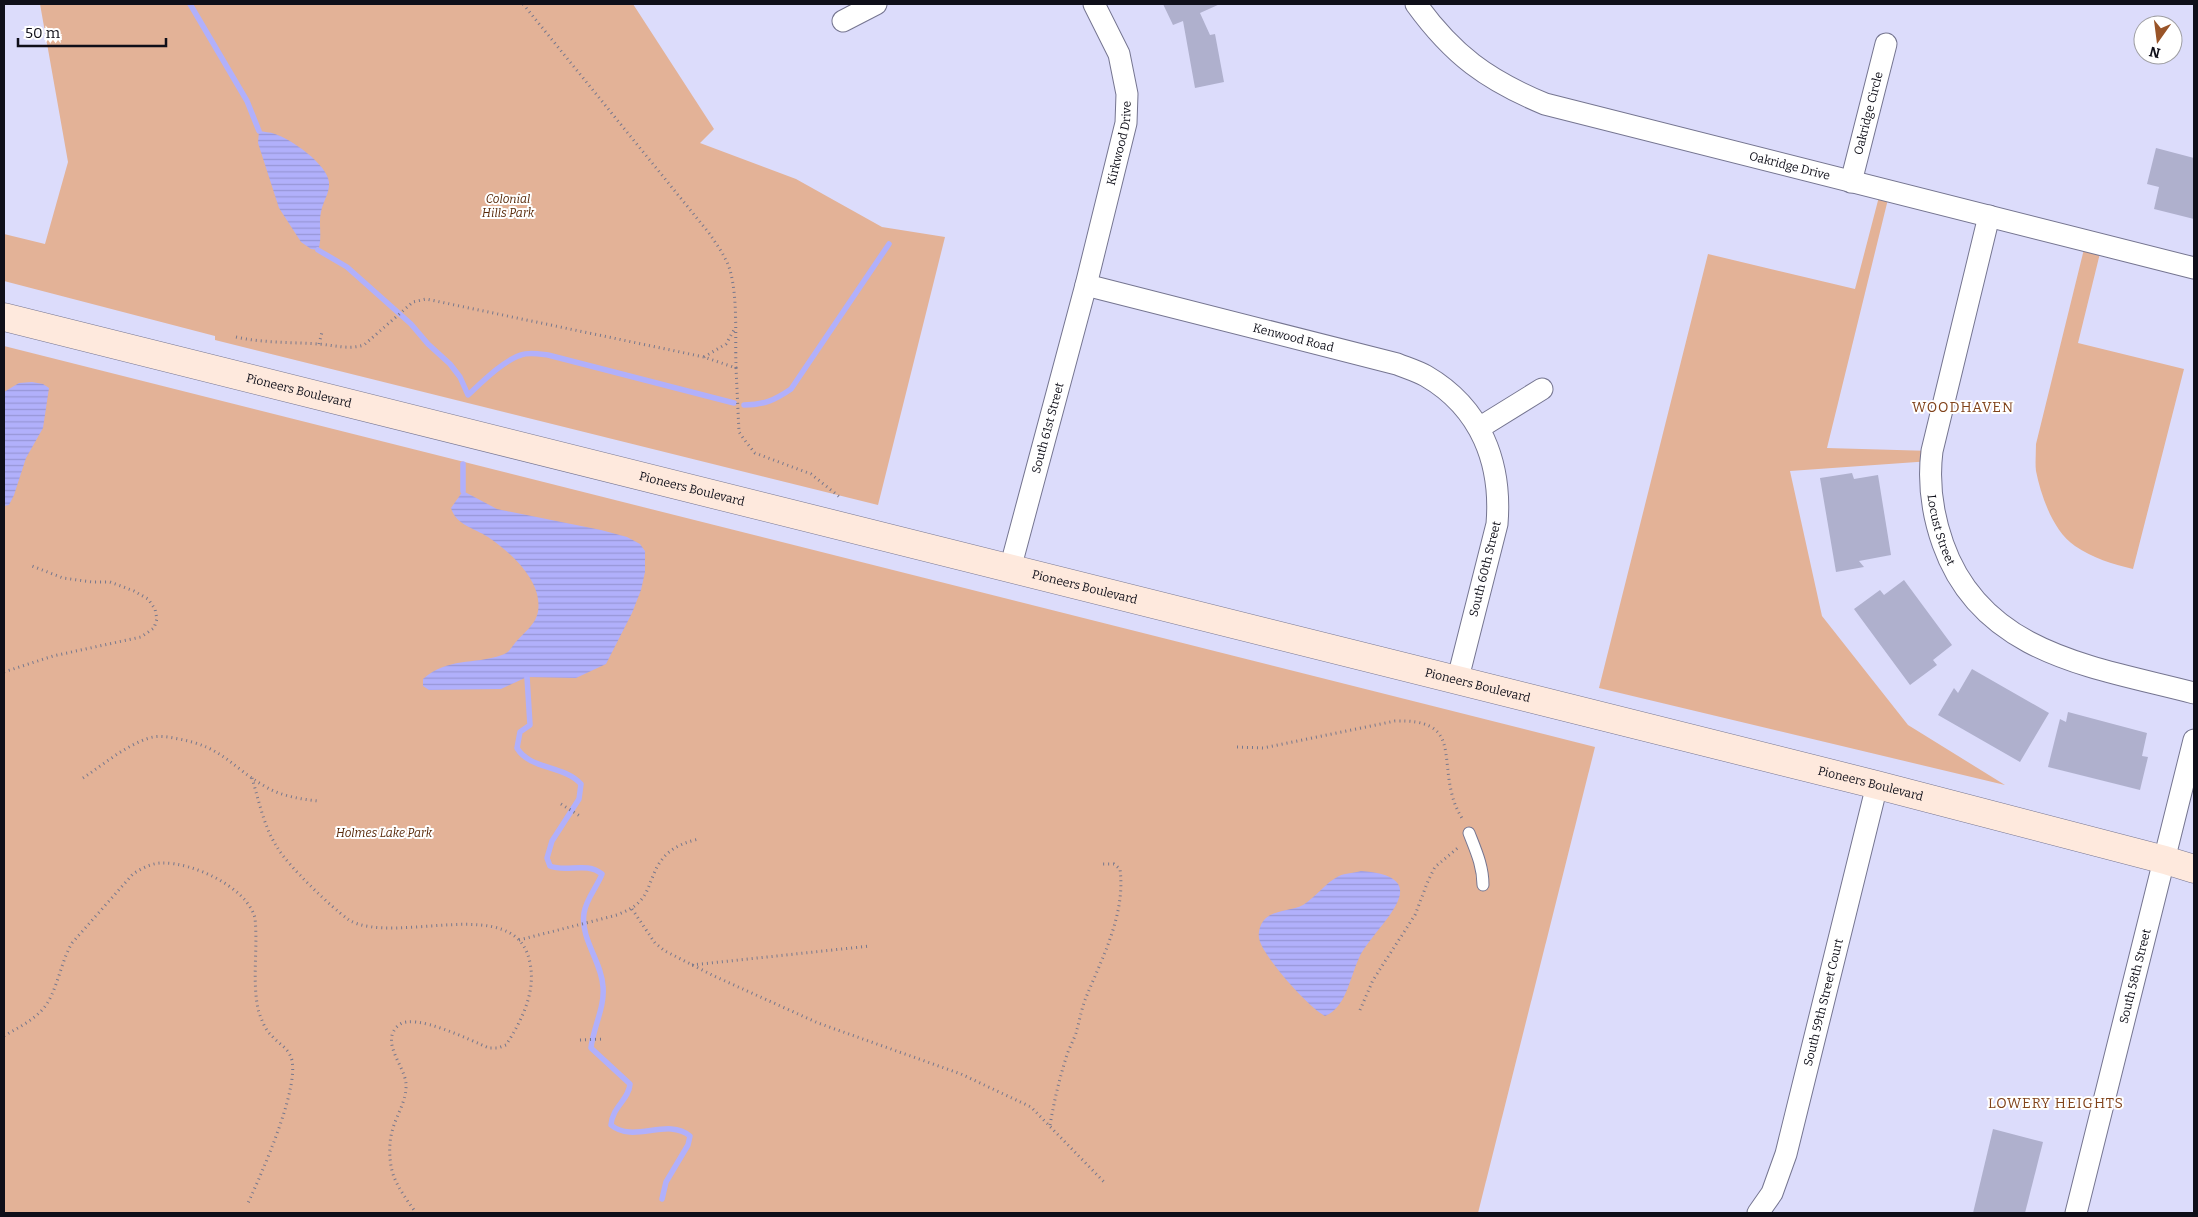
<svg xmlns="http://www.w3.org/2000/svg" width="2198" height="1217" font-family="Bitter,serif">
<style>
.park{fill:#e3b297}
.water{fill:url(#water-rules)}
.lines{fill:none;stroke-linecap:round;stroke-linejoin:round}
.stream{stroke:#b1b0fb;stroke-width:5.5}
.building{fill:#afb0cd}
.service-casing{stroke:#757590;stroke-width:13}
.minor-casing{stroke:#757590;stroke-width:23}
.secondary-casing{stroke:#757590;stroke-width:29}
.path{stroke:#78788c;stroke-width:3;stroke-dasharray:1 4;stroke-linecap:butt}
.service{stroke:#fff;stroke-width:11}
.minor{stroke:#fff;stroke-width:21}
.secondary{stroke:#fee9dd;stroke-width:28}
.labels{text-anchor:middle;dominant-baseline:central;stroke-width:4;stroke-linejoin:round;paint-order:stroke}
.street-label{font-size:12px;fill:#0f0f19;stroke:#fff}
.park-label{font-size:12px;font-style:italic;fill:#592a0a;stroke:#fff}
.neighbourhood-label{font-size:14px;letter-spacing:1px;fill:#80421a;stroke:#fff}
</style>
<defs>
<pattern id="water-rules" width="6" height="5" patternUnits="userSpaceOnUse" patternTransform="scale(1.25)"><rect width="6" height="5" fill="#b1b0fb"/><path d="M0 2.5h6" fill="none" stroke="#9796d7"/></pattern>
</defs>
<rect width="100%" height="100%" fill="#dcdcfb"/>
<g class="park">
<polygon points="40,4 633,4 714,129 700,143 796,179 882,227 945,237 878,505 215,340 215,336 4,281 4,234 45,244 68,162"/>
<polygon points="1881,189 1890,191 1827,448 1932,451 1931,461 1790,471 1822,616 1908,725 2005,785 1599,688 1708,254 1855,289"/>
<path d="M2086 241 2102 245 2078 343 2184 369 2133 569C2112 564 2093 558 2075 546 2053 531 2041 496 2036 471 2035 463 2036 453 2036 444Z"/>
<polygon points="4,346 1595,747 1478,1213 4,1213"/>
</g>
<g class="water">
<path d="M259 131C264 132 270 132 275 134 291 139 327 164 329 182 330 193 323 201 321 212 318 224 323 238 318 250L311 249 301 242 279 208 258 143Z"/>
<polygon points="32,382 43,384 49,388 43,428 26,458 14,495 9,505 4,506 4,392 19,383"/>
<path d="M463 491 497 509 601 530 627 537 640 544 645 551V572L641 590 632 613 606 664 576 678 527 677 501 689 429 690 423 686V679C448 657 473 665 502 655 510 652 510 649 515 643 530 626 543 620 537 594 531 571 507 550 488 537 474 528 456 525 451 508Z"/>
<path d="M1361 871C1443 877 1373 927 1359 958 1350 977 1346 1008 1325 1016 1309 1008 1262 956 1259 938 1258 932 1260 925 1264 920 1273 910 1291 911 1303 905 1316 897 1325 883 1339 876 1345 873 1354 873 1361 871Z"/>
</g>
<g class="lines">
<g class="stream">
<polyline points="190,4 247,101 259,131"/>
<path d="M318 250 347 267 411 324 428 344 450 364 460 377 468 395C481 383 504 360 521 355 529 352 539 354 548 355L734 403"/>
<path d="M744 405C764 405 775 400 791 389L889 244"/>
<polyline points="463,464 463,491"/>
<path d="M527 677 530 725 520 732 517 748C530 770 564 765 581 784L579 799 552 841 547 858 550 866C567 873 586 861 602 874 597 887 586 899 584 913 580 939 602 962 603 987 605 1007 593 1028 591 1048L630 1084C629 1100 612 1107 611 1125 634 1144 667 1117 690 1136L688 1145 666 1182 662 1199"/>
</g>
</g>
<g class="building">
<polygon points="1163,4 1220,4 1200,13 1210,35 1215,34 1224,82 1195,88 1183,21 1173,25"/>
<polygon points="2156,148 2194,158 2194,219 2154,209 2159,187 2147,184"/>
<polygon points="1852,473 1854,479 1878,475 1891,555 1859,561 1864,567 1836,572 1820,478"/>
<polygon points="1904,580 1952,645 1933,660 1937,665 1910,685 1854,609 1880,590 1884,595"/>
<polygon points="1972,669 2049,713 2020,762 1938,715 1954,688 1958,693"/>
<polygon points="2068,712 2147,733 2142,756 2148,757 2140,790 2048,767 2060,719 2066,722"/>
<polygon points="1993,1129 2043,1142 2025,1213 1973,1213"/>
</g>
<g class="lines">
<g class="service-casing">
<path id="service" d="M1469 833C1476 851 1483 866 1483 885"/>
</g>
<g class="minor-casing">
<g id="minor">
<path id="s1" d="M1416 4C1453 55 1487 80 1545 104L2194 268"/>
<polyline points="843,21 876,4"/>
<path id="s2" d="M1851 182 1886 44"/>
<path id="s3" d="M1989 216 1932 451C1928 483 1932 513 1943 544 1982 655 2095 667 2194 693"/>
<path id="s4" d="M1086 285 1397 364C1407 368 1417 371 1426 376 1481 408 1502 463 1497 524L1457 682"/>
<polyline points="1479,428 1542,389"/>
<path id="s5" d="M1010 569 1086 285 1126 123 1127 94 1119 54 1094 4"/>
<path id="s6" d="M1758 1213 1772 1193 1786 1154 1877 785"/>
<path id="s7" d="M2076 1213 2194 740"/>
</g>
</g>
<g class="secondary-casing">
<g id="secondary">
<path id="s8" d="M4 317 1877 785 2165 860 2194 869"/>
</g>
</g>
<g class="path">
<path d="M523 4 709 233C717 245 726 257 730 270 738 299 735 338 736 368"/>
<path d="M236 337C263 343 290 342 318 344 334 345 348 350 364 345L413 302 426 299 704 357 736 368 739 432 746 442 755 453 811 474 841 498"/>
<polyline points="319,344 322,332"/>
<polyline points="704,357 726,344 734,330"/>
<polyline points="4,672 53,656 141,637 154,628 157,619 155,609 148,599 134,591 110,582 92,582 63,578 32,566"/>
<path d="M1237 747 1263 748 1395 721C1460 719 1440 755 1453 798 1455 806 1459 813 1463 820"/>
<path d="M83 778C104 764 125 746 149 738 159 735 169 737 179 739 223 747 231 767 266 787 281 796 300 799 318 801"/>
<path d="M252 778C259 801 264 827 277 847 288 866 331 907 349 920 396 947 517 891 530 963 536 992 522 1020 506 1045L498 1048H489C472 1041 414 1012 399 1025 379 1041 405 1066 406 1084 407 1100 397 1114 393 1128 389 1141 389 1153 391 1166 394 1184 406 1198 416 1213"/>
<polyline points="561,804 580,816"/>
<polyline points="632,909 655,943 665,951 714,976 818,1023 961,1074 1031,1107 1106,1184"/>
<path d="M519 940 617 915C626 911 634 908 640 901 647 894 649 885 653 876 661 854 676 844 699 839"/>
<polyline points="692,965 870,946"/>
<polyline points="1360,1010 1373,980 1415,915 1428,881 1435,867 1460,846"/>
<path d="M4 1036C17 1028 31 1022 42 1010 57 994 60 963 72 943L133 874C142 868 152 863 162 863 192 862 247 887 255 918 258 949 252 979 258 1009 261 1019 265 1030 272 1036 278 1043 286 1047 290 1055 304 1080 260 1177 248 1203"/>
<polyline points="580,1040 604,1039"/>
<path d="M1050 1125C1054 1102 1059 1080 1066 1058 1068 1050 1073 1042 1076 1033 1079 1023 1081 1011 1085 1000 1101 960 1126 915 1120 869L1114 864H1101"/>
</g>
<use href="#service" class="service"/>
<use href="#minor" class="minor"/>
<use href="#secondary" class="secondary"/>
</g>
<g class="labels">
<g class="street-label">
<text stroke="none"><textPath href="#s2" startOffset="71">Oakridge Circle</textPath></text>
<text stroke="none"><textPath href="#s5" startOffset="440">Kirkwood Drive</textPath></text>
<text stroke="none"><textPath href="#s1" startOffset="418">Oakridge Drive</textPath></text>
<text stroke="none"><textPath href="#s4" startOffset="214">Kenwood Road</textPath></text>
<text stroke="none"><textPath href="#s8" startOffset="304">Pioneers Boulevard</textPath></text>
<text stroke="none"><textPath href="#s5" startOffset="146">South 61st Street</textPath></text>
<text stroke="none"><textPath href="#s8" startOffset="709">Pioneers Boulevard</textPath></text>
<text stroke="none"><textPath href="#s3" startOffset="322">Locust Street</textPath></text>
<text transform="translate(1485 569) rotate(-76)">South 60th Street</text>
<text stroke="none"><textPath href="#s8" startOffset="1114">Pioneers Boulevard</textPath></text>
<text stroke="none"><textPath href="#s8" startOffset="1519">Pioneers Boulevard</textPath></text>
<text stroke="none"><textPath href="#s8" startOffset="1924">Pioneers Boulevard</textPath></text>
<text stroke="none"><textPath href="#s7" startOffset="244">South 58th Street</textPath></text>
<text stroke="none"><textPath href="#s6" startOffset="222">South 59th Street Court</textPath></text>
</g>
<g class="park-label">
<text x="508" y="199">Colonial<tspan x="508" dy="14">Hills Park</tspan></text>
<text x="384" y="833">Holmes Lake Park</text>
</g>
<g class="neighbourhood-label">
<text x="1963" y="407">WOODHAVEN</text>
<text x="2056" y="1103">LOWERY HEIGHTS</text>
</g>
</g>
<rect width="2198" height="1217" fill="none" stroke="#0f0f19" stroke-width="10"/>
<g transform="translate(2158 40) rotate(194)"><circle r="24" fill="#ffffff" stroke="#9f9fa3"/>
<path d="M0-4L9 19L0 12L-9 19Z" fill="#995428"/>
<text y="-8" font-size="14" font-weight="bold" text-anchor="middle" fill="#0f0f19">N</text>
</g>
<path d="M18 38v8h148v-8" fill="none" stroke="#0f0f19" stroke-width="2.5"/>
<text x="25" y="38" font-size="15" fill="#0f0f19" stroke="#ffffff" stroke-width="4" paint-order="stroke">50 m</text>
</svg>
